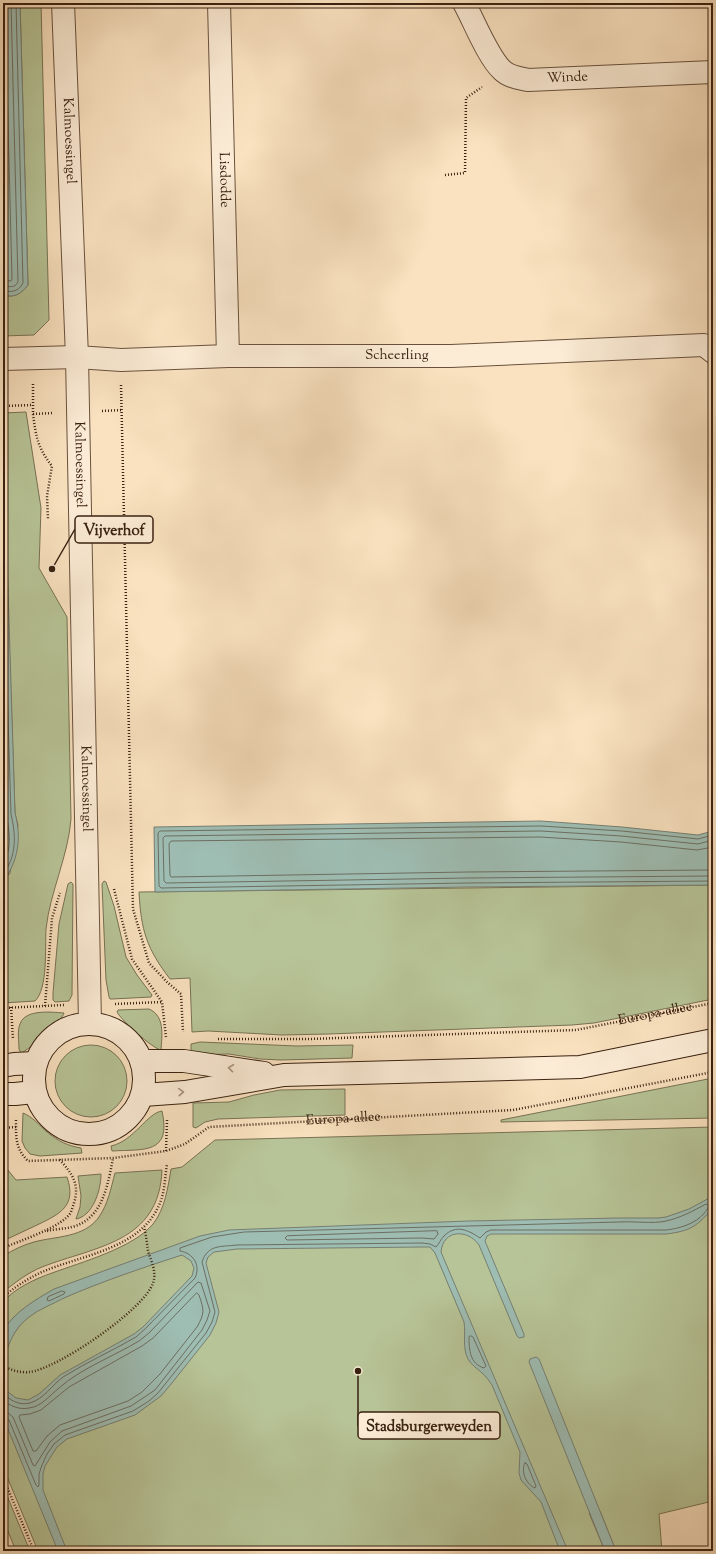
<svg xmlns="http://www.w3.org/2000/svg" width="716" height="1554" font-family="'Sorts Mill Goudy',serif">
<style>
.green{fill:#b7c497;stroke:#787254}
.water{fill:#9ebdb3;stroke:#767f72}
.lines{fill:none;stroke-linecap:round;stroke-linejoin:round}
.shore{stroke:#6c6f62;stroke-width:1}
.street-casing{stroke:#69513c;stroke-width:24}
.secondary-casing{stroke:#392110;stroke-width:24}
.path{stroke:#392110;stroke-width:2.5;stroke-dasharray:1 2;stroke-linecap:butt}
.street{stroke:#fcecd6;stroke-width:22}
.secondary{stroke:#fcecd6;stroke-width:22}
.oneway{stroke:#a4917d}
.labels{text-anchor:middle;dominant-baseline:central;stroke-width:3.5;stroke-linejoin:round;paint-order:stroke}
.street-label{font-size:14px;fill:#392110;stroke:#fcecd6}
.leader{fill:none;stroke:#392110;stroke-width:1.5}
.callout-dot{fill:#392110;stroke:#fcecd6;stroke-width:1.5}
.callout{fill:#fcecd6;stroke:#392110;stroke-width:1.5}
.callout-label{font-size:15px;text-anchor:middle;font-weight:bold;fill:#392110}
</style>
<rect width="100%" height="100%" fill="#fae2c0"/>
<filter id="stains"><feTurbulence type="fractalNoise" baseFrequency=".005" numOctaves="4"/><feColorMatrix values="0 0 0 0 .2 0 0 0 0 .09 0 0 0 0 .02 0 0 0 .5 -.17"/></filter>
<radialGradient id="worn" r=".72"><stop offset=".6" stop-color="#630" stop-opacity="0"/><stop offset="1" stop-color="#630" stop-opacity=".3"/></radialGradient>
<g class="green">
<path d="M20 3H41L49 320 34 335 3 336V295C15 298 20 294 28 285Z"/>
<path d="M26 412 41 508 39 568 67 617 71 819C68 857 50 892 46 929 45 947 48 989 35 1001L3 1003V882L10 873 18 825 15 814 3 460V413Z"/>
<polygon points="104,881 106,882 114,906 126,957 137,975 152,995 151,997 112,999 110,999 109,997 106,980 102,884"/>
<polygon points="71,882 73,884 72,995 69,1001 55,1002 53,1000 53,993 59,924 68,884"/>
<path d="M713 885V999L594 1023 572 1025 328 1034 282 1035 208 1031 192 1032 190 978 170 979C147 949 141 931 139 892Z"/>
<path d="M149 1009C165 1016 162 1035 161 1050 153 1049 121 1020 117 1012L118 1010Z"/>
<path d="M64 1013C63 1020 29 1050 21 1053L19 1049C19 1041 17 1031 20 1024 25 1009 51 1012 64 1013Z"/>
<polygon points="200,1042 297,1046 353,1045 352,1058 281,1060 260,1059 229,1054 195,1055 191,1053 191,1044"/>
<circle cx="91" cy="1081" r="36"/>
<polygon points="713,1078 713,1118 501,1122 501,1120"/>
<polygon points="345,1089 345,1115 218,1119 205,1122 196,1128 193,1127 193,1103 229,1102 254,1095 280,1090"/>
<path d="M162 1111C172 1155 143 1149 112 1151L111 1146C134 1141 147 1113 162 1111Z"/>
<path d="M23 1113C33 1117 39 1125 47 1132 58 1141 68 1146 81 1148L82 1153 40 1156 30 1154 25 1148 22 1141Z"/>
<path d="M713 1127V1501L659 1514 662 1551H616L600 1511 589 1513 605 1551H38L3 1467V1302C15 1288 35 1279 52 1273 82 1262 133 1248 153 1224 165 1209 168 1187 171 1169L182 1167 215 1140Z"/>
<path d="M3 1164 16 1180 67 1177C77 1206 60 1214 37 1225 26 1230 14 1236 3 1241Z"/>
<path d="M162 1170C159 1243 96 1246 42 1267 27 1273 15 1283 3 1292V1256C13 1250 23 1245 34 1242 56 1236 84 1238 99 1217 108 1204 111 1188 115 1173Z"/>
<path d="M101 1174C101 1190 93 1216 76 1219L80 1207 81 1196 78 1176Z"/>
<polygon points="3,1486 30,1551 16,1551 3,1519"/>
</g>
<g class="water">
<path d="M3 3H20L28 285C21 294 15 298 3 295Z"/>
<path d="M3 460H4L15 813C22 839 18 861 3 882Z"/>
<polygon points="541,821 622,827 698,835 713,831 713,885 467,887 155,892 154,827"/>
<path d="M713 1196V1208C697 1226 691 1231 666 1234H491L487 1236 485 1241 524 1334V1337L519 1338 517 1336 479 1245C468 1229 443 1229 441 1252L568 1551H560L541 1502 521 1480 519 1473 520 1452 492 1385C489 1381 486 1376 482 1373 477 1368 471 1365 468 1359 462 1348 466 1334 464 1322L435 1253 430 1247H422L237 1249 214 1252 208 1257 206 1263 219 1312 216 1323 210 1335 172 1383 161 1396 135 1415 67 1439 57 1447 45 1466 43 1474V1490L67 1551H58L3 1417V1375L5 1388 8 1392 16 1398 28 1400 39 1394 60 1375 134 1334 143 1327 192 1276 194 1268 191 1261 182 1255C142 1268 103 1281 64 1298 53 1304 39 1309 29 1317 13 1329 6 1348 3 1367V1331C14 1312 35 1300 54 1289L200 1236 229 1230 469 1221 619 1218H658L666 1217 689 1209Z"/>
<polygon points="536,1357 539,1359 616,1551 605,1551 529,1362 530,1359"/>
</g>
<g class="lines">
<g class="shore">
<polyline points="3,280 11,281 12,279 5,3"/>
<path d="M3 286C10 286 14 289 18 282L11 3"/>
<path d="M3 291C13 292 18 292 23 283L16 3"/>
<path d="M3 551 11 814C16 836 17 855 3 875"/>
<path d="M3 714 6 814C10 834 12 847 3 866"/>
<polyline points="713,835 698,839 622,831 541,826 160,831 158,833 159,886 161,888 467,883 713,881"/>
<polyline points="713,840 698,844 621,836 541,831 165,836 163,838 164,881 166,883 467,878 713,876"/>
<polyline points="713,847 697,850 621,842 540,837 171,841 169,844 170,875 171,877 467,872 713,870"/>
<polygon points="437,1231 438,1234 434,1239 422,1238 287,1240 285,1238 287,1236"/>
<polygon points="62,1291 65,1292 64,1294 49,1301 47,1300 48,1297"/>
<path d="M197 1293 199 1295C204 1310 205 1313 197 1327L160 1374 142 1392 128 1401 60 1425 47 1436 36 1451H33L19 1417 20 1415 30 1414 41 1410 69 1387 142 1346 153 1338Z"/>
<path d="M471 1336 473 1337 486 1366 484 1368C470 1364 469 1350 469 1337Z"/>
<path d="M3 1392C8 1400 20 1406 30 1403 44 1399 52 1385 63 1377 87 1362 112 1351 136 1337L145 1329 195 1278C201 1265 193 1253 180 1251V1248L212 1237 244 1232 619 1222C632 1221 654 1224 666 1221 680 1218 693 1211 706 1204L709 1206C701 1222 683 1228 666 1230H491L486 1232 480 1238C468 1230 456 1224 444 1236 441 1239 439 1244 436 1247L430 1244 422 1243 237 1245C221 1247 208 1244 202 1262L215 1312 212 1322 206 1333 158 1393 149 1401 133 1411 65 1435 54 1444 47 1454 42 1465 39 1474V1485L38 1487 36 1485 9 1420 3 1417"/>
<path d="M3 1400C10 1406 19 1410 29 1408 41 1407 50 1395 59 1388 80 1369 114 1356 139 1341L149 1333 198 1282 201 1283 210 1311 207 1320 202 1330 155 1390 131 1406 62 1431 50 1442 35 1466 33 1465 13 1417 8 1413 3 1412"/>
<path d="M525 1463 527 1464 536 1486 535 1488C527 1485 520 1472 525 1463Z"/>
</g>
<g class="street-casing">
<g id="street">
<path id="s3" d="M63 3 77 357 90 1023"/>
<path id="s4" d="M219 3 228 356"/>
<path id="s5" d="M464 3C474 21 488 57 502 70 509 77 519 78 528 80L713 72"/>
<path id="s6" d="M3 359 77 357 121 360 228 356H451L704 345 713 352"/>
</g>
</g>
<g class="secondary-casing">
<g id="secondary">
<circle cx="89" cy="1079" r="55"/>
<polyline points="142,1061 184,1061 264,1073"/>
<polyline points="3,1066 14,1064 35,1063"/>
<polyline points="3,1094 15,1094 34,1092"/>
<polyline points="143,1095 185,1092 284,1075 580,1067 713,1040"/>
</g>
</g>
<g class="path">
<polyline points="713,3 713,11"/>
<polyline points="445,175 465,173 466,98 482,87"/>
<polyline points="33,384 33,414 53,413"/>
<polyline points="121,385 133,909 149,963 167,982 181,994 183,1032"/>
<polyline points="3,406 32,405"/>
<polyline points="102,411 122,410"/>
<path d="M33 414C36 436 37 447 52 466L47 496 48 519"/>
<polyline points="114,889 132,959 162,1002 166,1037"/>
<polyline points="115,1004 162,1002"/>
<polyline points="45,1006 52,918 60,893"/>
<polyline points="11,1007 13,1039"/>
<polyline points="3,1008 64,1005"/>
<path id="s1" d="M218 1039H309L576 1030 713 1003"/>
<path id="s2" d="M16 1120C16 1137 15 1148 28 1161L113 1158 166 1151 185 1144 209 1127 513 1110 713 1072"/>
<polyline points="3,1128 16,1127"/>
<polyline points="166,1151 167,1120"/>
<path d="M47 1231C55 1229 64 1229 72 1227 103 1219 108 1184 113 1158"/>
<path d="M3 1248C19 1241 63 1227 71 1212 72 1209 73 1206 74 1203 80 1184 72 1173 59 1159"/>
<path d="M3 1297C15 1287 27 1279 42 1272 81 1255 142 1249 160 1203 165 1191 165 1176 167 1164"/>
<path d="M3 1366C11 1370 20 1373 29 1372 56 1370 145 1309 153 1283 157 1272 151 1261 148 1251 147 1243 146 1235 144 1227"/>
<polyline points="3,1477 34,1551"/>
<polyline points="3,1536 9,1551"/>
</g>
<use href="#street" class="street"/>
<use href="#secondary" class="secondary"/>
</g>
<defs><path id="oneway-chevron" d="M-2-3.5L2.5 0L-2 3.5" fill="none" stroke-width="1.6" stroke-linecap="round" stroke-linejoin="round"/></defs>
<g class="oneway">
<use href="#oneway-chevron" transform="translate(231 1068) rotate(-172)"/>
<use href="#oneway-chevron" transform="translate(181 1092) rotate(-4)"/>
</g>
<g class="labels">
<g class="street-label">
<text stroke="none"><textPath href="#s5" startOffset="145">Winde</textPath></text>
<text stroke="none"><textPath href="#s3" startOffset="138">Kalmoessingel</textPath></text>
<text stroke="none"><textPath href="#s4" startOffset="177">Lisdodde</textPath></text>
<text stroke="none"><textPath href="#s6" startOffset="394">Scheerling</textPath></text>
<text stroke="none"><textPath href="#s3" startOffset="462">Kalmoessingel</textPath></text>
<text stroke="none"><textPath href="#s3" startOffset="786">Kalmoessingel</textPath></text>
<text stroke="none"><textPath href="#s1" startOffset="439">Europa-allee</textPath></text>
<text stroke="none"><textPath href="#s2" startOffset="367">Europa-allee</textPath></text>
</g>
</g>
<path class="leader" d="M52 569L75 529M358 1371L358 1426"/>
<g class="callout-dot">
<circle cx="52" cy="569" r="4"/>
<circle cx="358" cy="1371" r="4"/>
</g>
<g class="callout">
<rect x="75" y="516" width="78" height="27" rx="4"/>
<rect x="358" y="1412" width="142" height="27" rx="4"/>
</g>
<g class="callout-label">
<text x="114" y="535">Vijverhof</text>
<text x="429" y="1431">Stadsburgerweyden</text>
</g>
<rect width="716" height="1554" fill="none" stroke="#fae2c0" stroke-width="16"/>
<rect x="4" y="4" width="708" height="1546" fill="none" stroke="#392110" stroke-width="2"/>
<rect x="8" y="8" width="700" height="1538" fill="none" stroke="#392110"/>
<rect width="100%" height="100%" filter="url(#stains)"/>
<rect width="100%" height="100%" fill="url(#worn)"/>
</svg>
